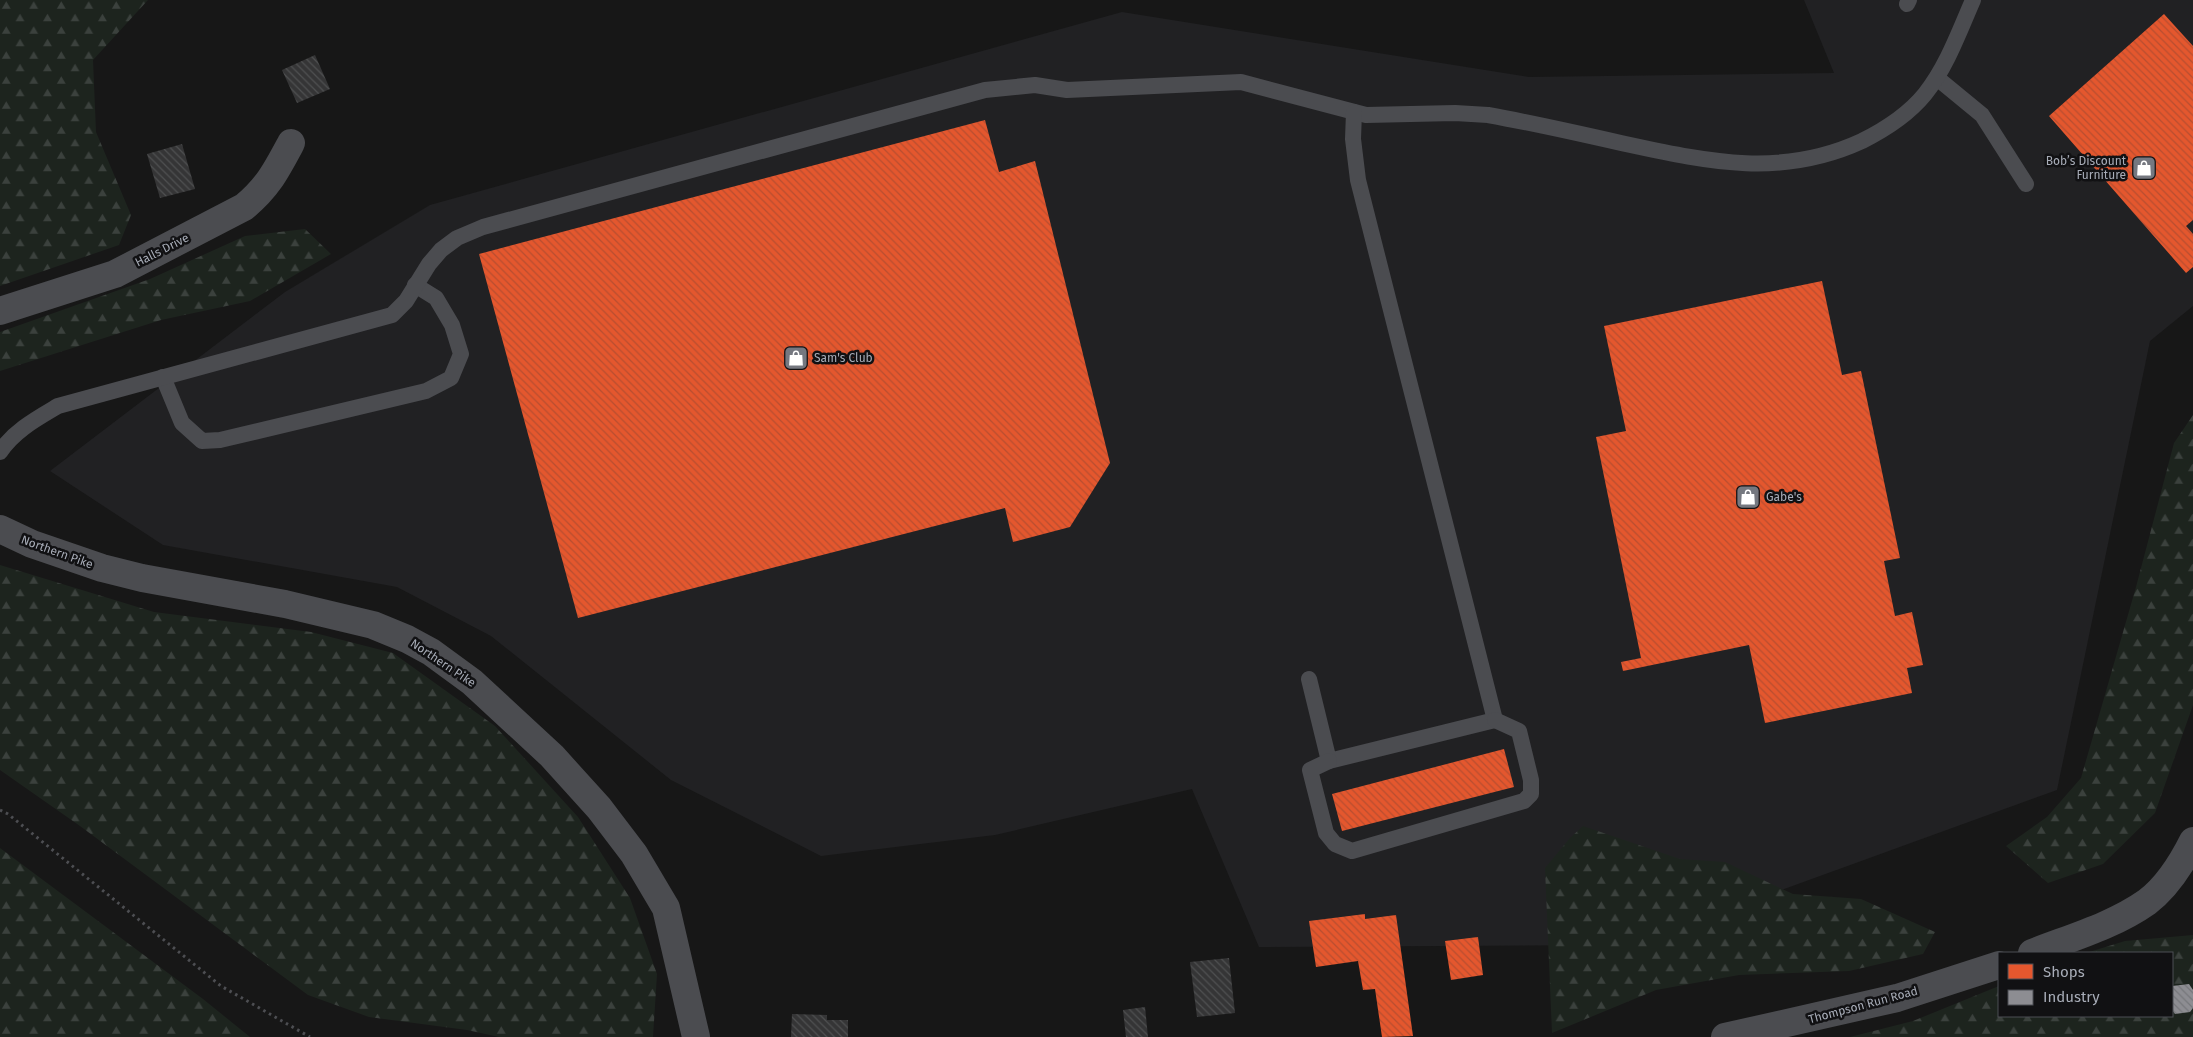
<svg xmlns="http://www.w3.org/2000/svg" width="2193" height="1037" font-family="'Fira Sans',sans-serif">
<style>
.built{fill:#212123}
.forest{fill:url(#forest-firs)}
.shops{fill:url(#shops-back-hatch)}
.industry{fill:url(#industry-back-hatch)}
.building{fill:url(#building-back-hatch)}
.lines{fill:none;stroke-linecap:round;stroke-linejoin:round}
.path{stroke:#4d4e52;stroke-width:3;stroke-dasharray:2.5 4;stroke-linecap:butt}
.service{stroke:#4b4c50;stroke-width:16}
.minor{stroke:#4b4c50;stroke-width:28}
.tertiary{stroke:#4b4c50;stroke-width:28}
.labels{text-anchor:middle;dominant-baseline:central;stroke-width:5;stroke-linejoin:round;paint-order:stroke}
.poi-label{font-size:12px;fill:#a8adb8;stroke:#111113;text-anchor:start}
.street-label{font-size:12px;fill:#a8adb8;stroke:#111113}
</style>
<defs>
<pattern id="forest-firs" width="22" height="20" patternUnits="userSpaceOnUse" patternTransform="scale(1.25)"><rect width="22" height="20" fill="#1d241e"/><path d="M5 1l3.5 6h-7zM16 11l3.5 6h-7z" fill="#3b413d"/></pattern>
<pattern id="shops-back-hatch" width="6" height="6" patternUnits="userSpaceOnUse" patternTransform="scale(1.25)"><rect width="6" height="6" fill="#e4572e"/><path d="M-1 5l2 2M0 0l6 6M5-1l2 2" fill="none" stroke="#b84e30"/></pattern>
<pattern id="industry-back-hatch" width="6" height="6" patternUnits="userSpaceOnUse" patternTransform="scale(1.25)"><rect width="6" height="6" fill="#8d8d92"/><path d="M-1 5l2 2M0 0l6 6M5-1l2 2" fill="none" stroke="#76777b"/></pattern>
<pattern id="building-back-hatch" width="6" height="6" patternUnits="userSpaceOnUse" patternTransform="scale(1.25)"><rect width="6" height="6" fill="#353536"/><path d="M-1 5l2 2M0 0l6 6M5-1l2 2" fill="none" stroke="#4f5051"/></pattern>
</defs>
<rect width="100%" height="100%" fill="#171717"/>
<polygon class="built" points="1804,0 2193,0 2193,306 2150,341 2057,790 1630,945 1259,947 1192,789 995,835 821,856 671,780 491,636 397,587 163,545 50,471 285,292 430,205 1122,12 1529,77 1834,73"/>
<g class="forest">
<polygon points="0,0 148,0 93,60 96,132 131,215 119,245 0,286"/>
<polygon points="305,229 331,254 250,301 161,320 0,371 0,332 150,279 245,236"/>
<polygon points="2193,415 2193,705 2155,813 2103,864 2048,883 2006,846 2047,817 2081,778 2136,587 2174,443"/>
<polygon points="0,565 154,612 311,632 393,653 495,726 578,817 630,898 657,974 653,1037 499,1037 467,1030 369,1017 308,995 80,826 0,770"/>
<polygon points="1583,826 1680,859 1725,862 1793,894 1861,899 1935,932 1923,954 1849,971 1739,975 1656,990 1552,1033 1545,868 1570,838"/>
<polygon points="0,848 203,999 250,1037 0,1037"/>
<polygon points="2193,935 2193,1037 1850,1037 1913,1021 1999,986 1999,1016 2172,1016 2172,953 2086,953 2125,941"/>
</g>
<g class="shops">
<polygon points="2164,14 2193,46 2193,220 2186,226 2193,234 2193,267 2186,273 2049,116"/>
<polygon points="985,120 999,172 1035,161 1110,463 1070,527 1013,542 1005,508 578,618 479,254"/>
<polygon points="1822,281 1842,375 1861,371 1900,558 1884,561 1895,616 1912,612 1923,665 1907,668 1912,693 1765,723 1749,645 1623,671 1621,662 1641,658 1596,437 1626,431 1604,326"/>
<polygon points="1504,749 1514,787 1342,831 1332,794"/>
<polygon points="1365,914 1365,919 1396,915 1413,1036 1382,1037 1375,989 1363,990 1358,961 1316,967 1309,921"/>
<polygon points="1478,937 1483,975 1451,980 1445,941"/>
</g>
<polygon class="industry" points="2189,984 2193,990 2193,1008 2190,1012 2175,1014 2172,1010 2172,986"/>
<g class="building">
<polygon points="315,55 330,89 297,103 282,70"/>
<polygon points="182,144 195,189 160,198 147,154"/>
<polygon points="1229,958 1235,1013 1197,1017 1190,962"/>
<polygon points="1145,1007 1148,1037 1126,1037 1123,1010"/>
<polygon points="792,1014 827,1015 827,1020 848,1020 848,1037 791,1037"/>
</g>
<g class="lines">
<polyline class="path" points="0,810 8,814 221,986 310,1037"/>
<g class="service">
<polyline points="1907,4 1909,0"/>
<polyline points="1937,78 1982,115 2026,184"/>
<polyline points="163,377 182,423 202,441 220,440 426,391 451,378 461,354 452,325 436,298 415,285"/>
<path d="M0 452C14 431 36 419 58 406L392 315 406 301 429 264 441 250 457 238 483 227 985 90 1035 85 1067 90 1241 82 1366 115 1455 113 1488 115C1533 123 1577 133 1621 143 1705 161 1780 179 1862 141 1886 129 1908 115 1925 94 1947 66 1959 32 1973 0"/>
<polyline points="1309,679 1329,761 1495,720 1358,180 1353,139 1354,112"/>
<polyline points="1329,761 1310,770 1326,833 1335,844 1352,851 1524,801 1531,794 1531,780 1519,731 1495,720"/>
</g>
<path class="minor" d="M0 311 115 274 244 207C268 187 276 171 291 143"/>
<g class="tertiary">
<polyline points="0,529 32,544 102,568 142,578 285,604 373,625 407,639 431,652 472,682 552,756 599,808 634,854 666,908 696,1037"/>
<path d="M2032 953C2070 938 2113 926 2147 902 2167 887 2182 863 2193 841"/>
<polyline points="1725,1037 1897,998 1999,965"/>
</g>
</g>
<defs>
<g id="shop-square" transform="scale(1.25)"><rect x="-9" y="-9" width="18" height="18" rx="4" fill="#757880" stroke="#111113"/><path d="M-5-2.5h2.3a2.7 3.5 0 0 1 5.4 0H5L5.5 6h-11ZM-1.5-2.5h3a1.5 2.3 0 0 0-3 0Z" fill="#fff"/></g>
</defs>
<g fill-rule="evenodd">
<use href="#shop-square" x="2144" y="168"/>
<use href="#shop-square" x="796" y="358"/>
<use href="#shop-square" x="1748" y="497"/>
</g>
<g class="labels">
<g class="poi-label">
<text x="2126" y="161" text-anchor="end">Bob’s Discount<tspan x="2126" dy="14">Furniture</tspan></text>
<text x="814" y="358">Sam's Club</text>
<text x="1766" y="497">Gabe's</text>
</g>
<g class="street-label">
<text transform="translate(162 250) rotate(-27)">Halls Drive</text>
<text transform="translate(57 552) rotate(20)">Northern Pike</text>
<text transform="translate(443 663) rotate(34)">Northern Pike</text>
<text transform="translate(1863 1005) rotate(-15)">Thompson Run Road</text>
</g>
</g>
<rect x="1998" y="952" width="175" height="65" fill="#111113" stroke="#4d4f55"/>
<rect x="2008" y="964" width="25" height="15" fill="#e4572e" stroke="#4d4f55"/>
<text x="2043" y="977" font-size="15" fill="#a8adb8">Shops</text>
<rect x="2008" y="990" width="25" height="15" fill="#8d8d92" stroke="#4d4f55"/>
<text x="2043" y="1002" font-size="15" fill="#a8adb8">Industry</text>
</svg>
